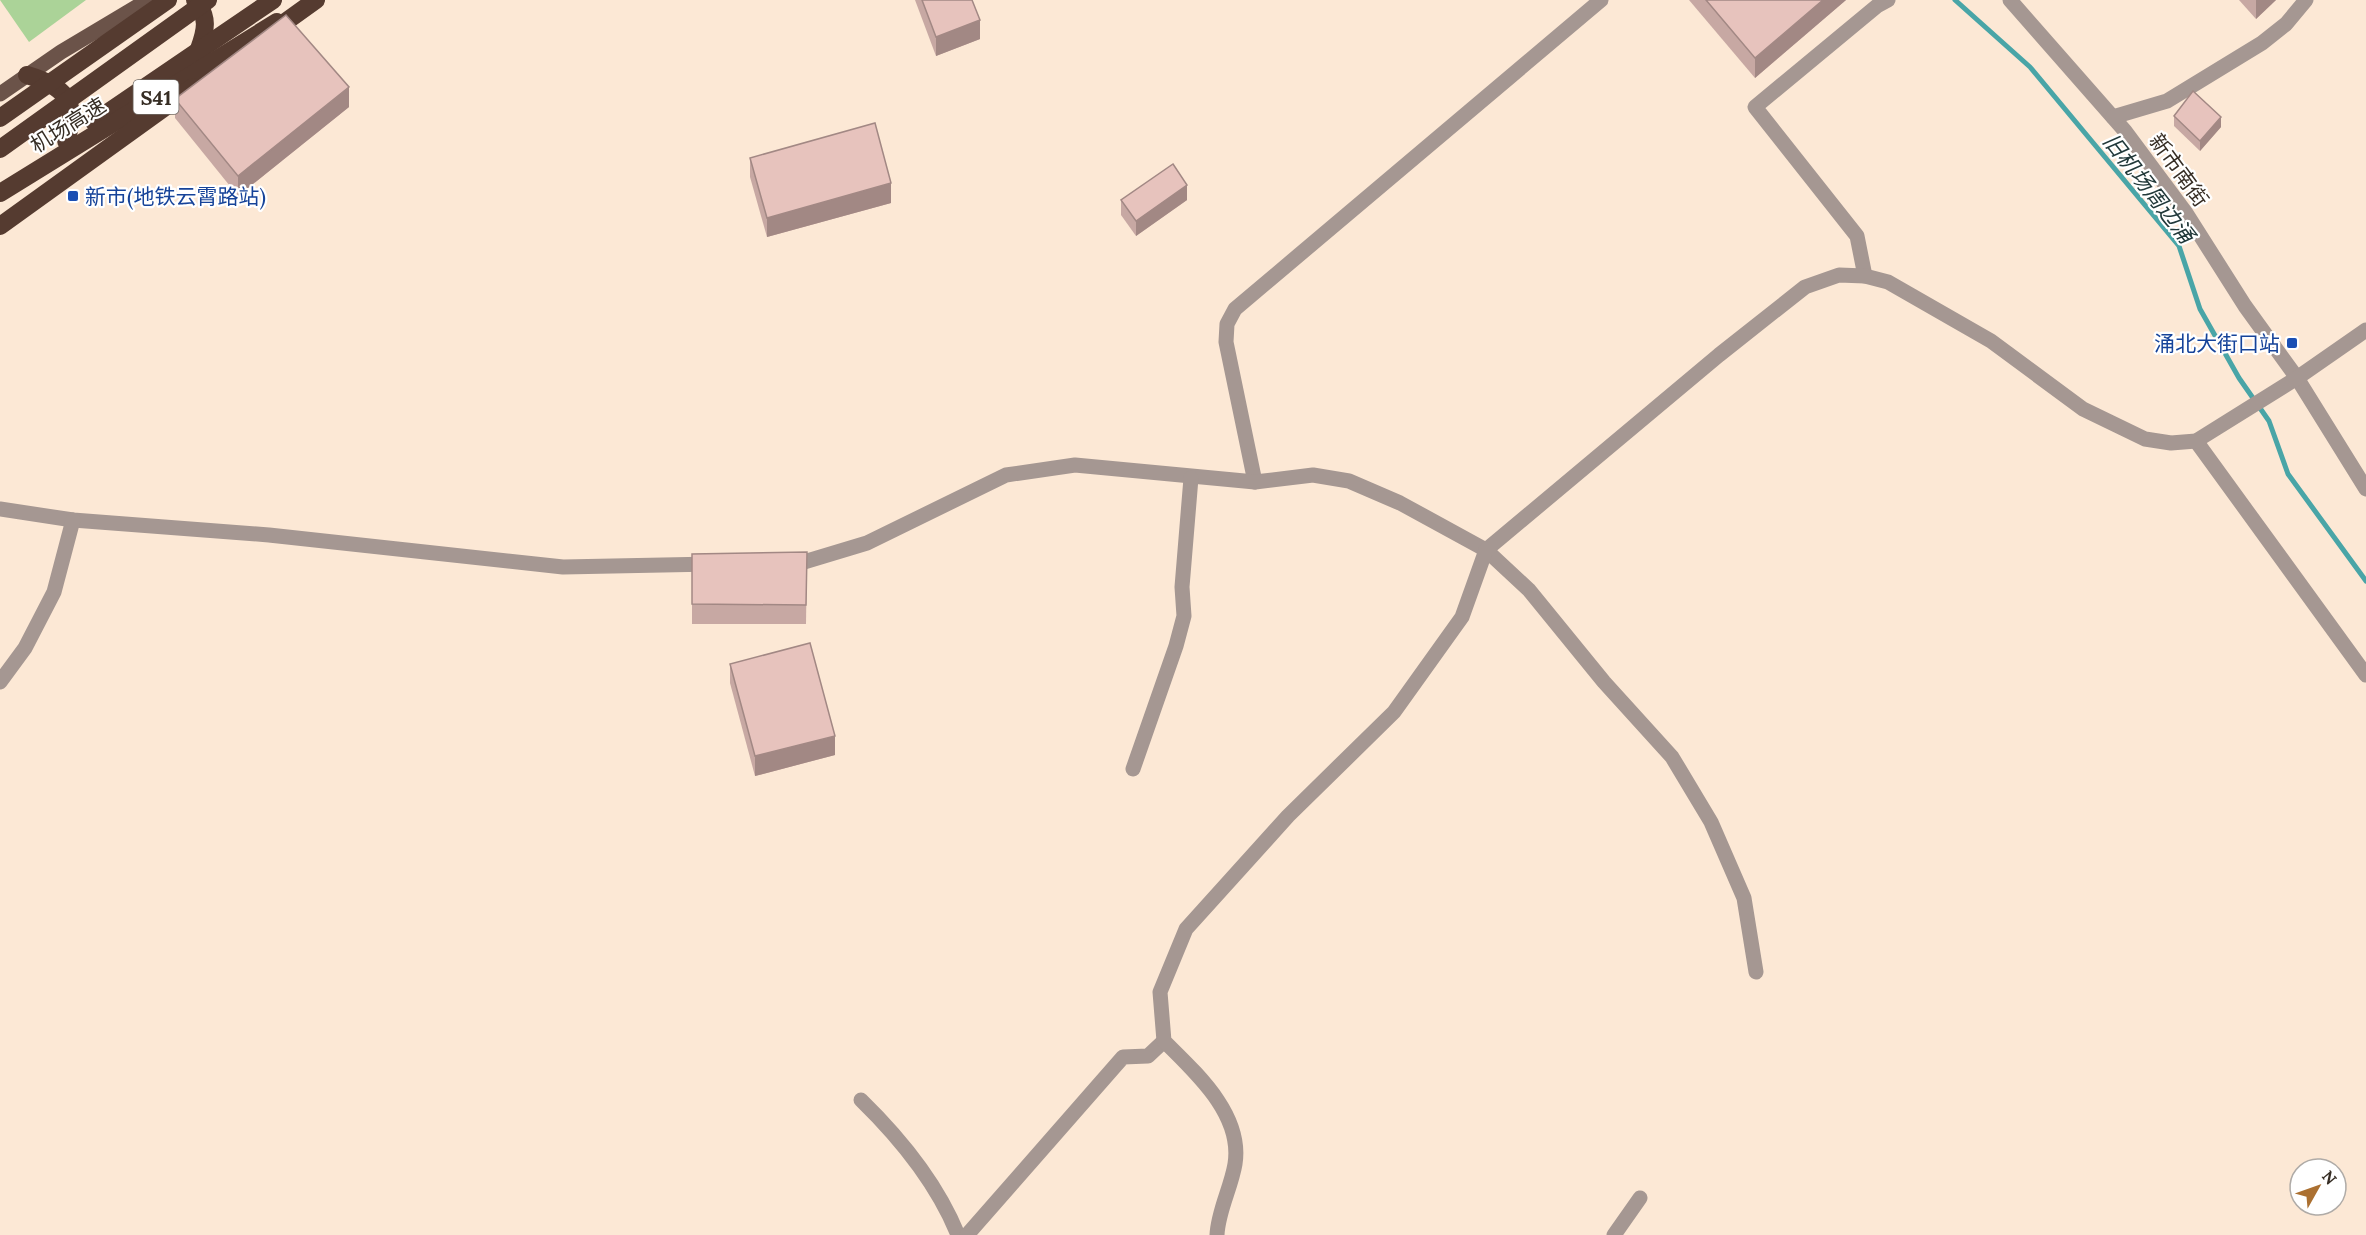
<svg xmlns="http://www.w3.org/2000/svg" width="2366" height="1235" font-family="Lora,'Noto Sans SC',serif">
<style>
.green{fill:#abd398}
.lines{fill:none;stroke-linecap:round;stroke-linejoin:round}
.stream{stroke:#49a5a7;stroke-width:5}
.minor{stroke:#a59792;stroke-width:15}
.major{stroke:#6b5349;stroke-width:15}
.highway{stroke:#553b30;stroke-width:18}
.wall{fill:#c7a8a3}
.shaded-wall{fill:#a28884}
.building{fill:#e7c3bd;stroke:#a28884;stroke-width:1.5}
.transit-dot{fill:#1a4fb4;stroke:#fff;stroke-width:2}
.labels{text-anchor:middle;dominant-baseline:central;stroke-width:4.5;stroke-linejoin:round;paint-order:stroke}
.shield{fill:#fff;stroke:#726c66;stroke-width:1.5}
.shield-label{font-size:20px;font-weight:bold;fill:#362d24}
.street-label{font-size:21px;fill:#362d24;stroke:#fff}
.transit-label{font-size:21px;fill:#164399;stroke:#fff;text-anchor:start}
.water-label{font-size:22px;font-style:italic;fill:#22393a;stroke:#fff}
</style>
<rect width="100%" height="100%" fill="#fce8d5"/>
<polygon class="green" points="0,0 86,0 29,42"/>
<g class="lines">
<polyline class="stream" points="1955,0 2030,67 2179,246 2200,309 2239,378 2269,421 2288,474 2366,581"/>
<g class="minor">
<polyline points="2010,0 2125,131 2186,213 2245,306 2297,378 2366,489"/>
<polyline points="2113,117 2167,101 2262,43 2286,24 2306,0"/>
<polyline points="1865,276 1857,236 1755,107 1877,6 1888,0"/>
<polyline points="2196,441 2366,675"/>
<polyline points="1255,482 1226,342 1227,324 1235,309 1601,0"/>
<polyline points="0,509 73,520 269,535 563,567 713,564"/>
<polyline points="788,563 804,562 867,543 1006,475 1075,465 1255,482 1313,475 1349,481 1400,503 1486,550 1529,590 1604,682 1672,757 1711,822 1744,898 1756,972"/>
<polyline points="0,682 25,648 54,592 73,520"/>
<polyline points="1133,769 1176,646 1184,616 1182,587 1191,478"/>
<path d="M861 1100C901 1139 937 1183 958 1235"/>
<polyline points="967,1235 1123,1057 1148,1056 1164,1041"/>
<path d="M1217 1235C1218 1211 1231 1188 1235 1164 1243 1114 1195 1072 1164 1041L1160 992 1186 929 1288 816 1394 712 1462 617 1486 550 1719 355 1805 287 1839 275 1865 276 1888 282 1991 341 2083 409 2145 439 2171 443 2196 441 2297 378 2366 330"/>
<polyline points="1614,1235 1640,1198"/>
</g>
<polyline class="major" points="0,94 61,52 148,0"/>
<g class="highway">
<path d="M195 0C209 17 206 30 199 49"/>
<polyline points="270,33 316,0"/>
<path d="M27 75C64 86 80 101 66 141"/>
<polyline points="0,118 168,0"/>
<polyline points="94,122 273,0"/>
<polyline points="0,149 208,0"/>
<polyline points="0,193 277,22"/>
<polyline points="0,226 193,87"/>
</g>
</g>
<g class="wall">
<polygon points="915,0 972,0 980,39 936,56"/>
<polygon points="1689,0 1846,0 1755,78"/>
<polygon points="2239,0 2276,0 2256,19"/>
<polygon points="175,99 349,107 238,196 175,118"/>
<polygon points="2174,116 2221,127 2200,151 2174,126"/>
<polygon points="750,158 891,203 767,237 750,177"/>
<polygon points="1121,200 1187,200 1136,236 1121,215"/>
<polygon points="807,552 806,624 692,624 692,554"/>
<polygon points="730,664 835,755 755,776 730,683"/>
</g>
<g class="shaded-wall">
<polygon points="1823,0 1846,0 1755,78 1755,58"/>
<polygon points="2256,0 2276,0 2256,19"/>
<polygon points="980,20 980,39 936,56 936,37"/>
<polygon points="349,87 349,107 238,196 238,176"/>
<polygon points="2221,117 2221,127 2200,151 2200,141"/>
<polygon points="891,183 891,203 767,237 767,218"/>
<polygon points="1187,185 1187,200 1136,236 1136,221"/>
<polygon points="835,736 835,755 755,776 755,756"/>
</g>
<g class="building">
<polygon points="922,0 972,0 980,20 936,37"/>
<polygon points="1706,0 1823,0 1755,58"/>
<polygon points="286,15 349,87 238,176 175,99"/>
<polygon points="2193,91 2221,117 2200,141 2174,116"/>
<polygon points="875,123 891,183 767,218 750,158"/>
<polygon points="1173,164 1187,185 1136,221 1121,200"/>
<polygon points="807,552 806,605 692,604 692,554"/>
<polygon points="810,643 835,736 755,756 730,664"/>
</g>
<g class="transit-dot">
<rect x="67" y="190" width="12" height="12" rx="3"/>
<rect x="2286" y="337" width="12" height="12" rx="3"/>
</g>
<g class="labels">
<rect class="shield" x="133.5" y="80" width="45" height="34" rx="4.5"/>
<g class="shield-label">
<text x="156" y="97">S41</text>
</g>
<g class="street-label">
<text transform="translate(68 125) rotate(-32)">机场高速</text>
<text transform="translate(2179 170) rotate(54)">新市南街</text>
</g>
<g class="transit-label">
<text x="85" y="196">新市(地铁云霄路站)</text>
<text x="2280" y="343" text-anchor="end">涌北大街口站</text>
</g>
<g class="water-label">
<text transform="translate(2149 188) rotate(52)">旧机场周边涌</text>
</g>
</g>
<g transform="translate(2318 1187) rotate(50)"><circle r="28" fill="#ffffff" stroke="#afaba7" stroke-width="1.5"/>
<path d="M0-4.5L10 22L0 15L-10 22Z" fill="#ab7031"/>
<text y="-9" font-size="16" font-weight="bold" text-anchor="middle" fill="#362d24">N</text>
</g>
</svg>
